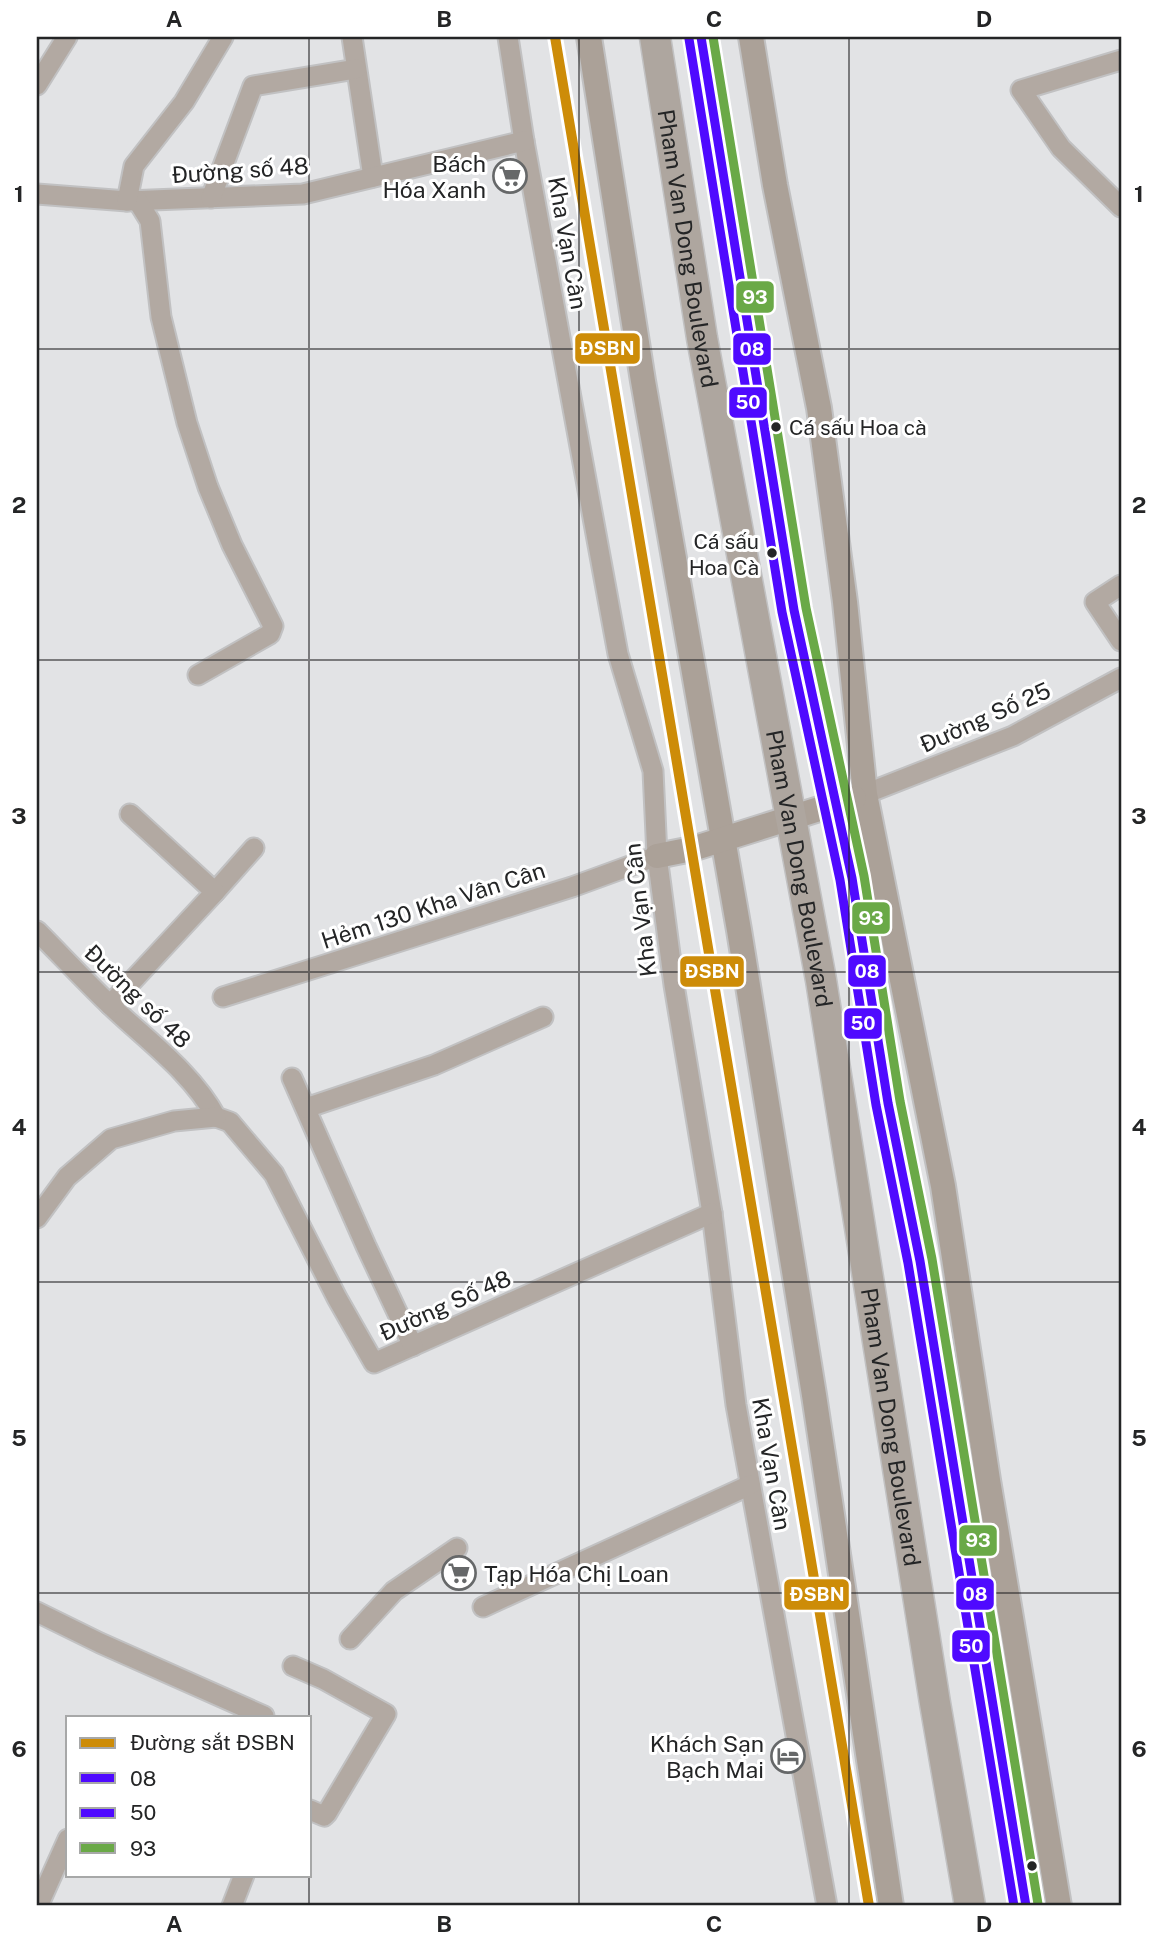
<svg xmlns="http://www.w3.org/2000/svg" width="1158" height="1943" font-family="'Public Sans',sans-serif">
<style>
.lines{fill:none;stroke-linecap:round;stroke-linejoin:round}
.minor-casing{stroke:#c1c1c2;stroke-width:23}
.major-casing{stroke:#c1c1c2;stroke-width:28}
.highway-casing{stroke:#c1c1c2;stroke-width:33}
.minor{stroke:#b2a9a2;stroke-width:19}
.major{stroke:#aba198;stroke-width:24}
.highway{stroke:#aea69f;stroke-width:30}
.bus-1-casing{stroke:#fff;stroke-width:14}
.bus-2-casing{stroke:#fff;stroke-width:14}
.bus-3-casing{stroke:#fff;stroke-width:14}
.bus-1{stroke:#4f0aff;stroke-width:9}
.bus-2{stroke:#4f0aff;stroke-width:9}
.bus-3{stroke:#6aa947;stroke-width:9}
.rail-1-casing{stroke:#fff;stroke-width:16}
.rail-1{stroke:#cd8c08;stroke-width:10}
.grid{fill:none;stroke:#242526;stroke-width:2;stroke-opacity:0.55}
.bus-dot{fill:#242526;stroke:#fff;stroke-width:2.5}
.labels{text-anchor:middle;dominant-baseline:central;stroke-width:6;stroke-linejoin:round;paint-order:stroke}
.bus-label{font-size:21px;fill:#242526;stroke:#fff;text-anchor:start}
.poi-label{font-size:23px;fill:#242526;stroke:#fff;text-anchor:end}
.street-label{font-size:23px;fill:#242526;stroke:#fff}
.line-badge{stroke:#fff;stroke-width:2.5}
.badge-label{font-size:19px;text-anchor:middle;font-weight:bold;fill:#fff}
.neatline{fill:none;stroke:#242526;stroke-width:2.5}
.grid-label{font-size:23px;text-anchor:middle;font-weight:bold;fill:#242526}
</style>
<rect width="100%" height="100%" fill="#e2e3e5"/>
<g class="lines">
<g class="minor-casing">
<g id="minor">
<polyline points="352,37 373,177"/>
<polyline points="508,37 524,141 618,654 653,771 657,856 674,985 712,1213 736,1405 827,1906"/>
<polyline points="1121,60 1021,90 1061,148 1121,207"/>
<polyline points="37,85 67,37"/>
<polyline points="37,194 127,201 303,194 524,141"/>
<polyline points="211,198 253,86 356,69"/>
<polyline points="137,200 150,221 161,317 187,423 208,487 232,545 273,626 270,634 198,675"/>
<polyline points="127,201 134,166 184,102 223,37"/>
<polyline points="1121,585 1095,602 1121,641"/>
<polyline points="865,794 1013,736 1121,678"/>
<polyline points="215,892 254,848"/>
<path d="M37 931C61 955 84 980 109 1004 145 1039 191 1071 216 1117L230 1122 274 1174 337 1298 374 1363 712 1213"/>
<polyline points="223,997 572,887 657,856"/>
<polyline points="110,1005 215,892 130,814"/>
<polyline points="292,1078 366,1246 413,1346"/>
<polyline points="306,1108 434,1065 543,1017"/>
<polyline points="37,1218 67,1177 111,1139 174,1121 216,1117"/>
<polyline points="483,1607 750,1485"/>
<polyline points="37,1612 100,1643 264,1716"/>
<polyline points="350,1639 394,1591 457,1548"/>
<polyline points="293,1666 323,1679 386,1714 327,1813 324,1816 310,1810"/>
<polyline points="38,1906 68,1839"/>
<polyline points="232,1906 244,1875"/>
</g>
</g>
<g class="major-casing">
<g id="major">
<polyline points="589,37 643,381 739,930 814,1395 891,1906"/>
<polyline points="751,37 775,185 819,408 845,602 865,794 943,1186 988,1480 1059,1906"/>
<polyline points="657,856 692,849 854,798"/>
</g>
</g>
<g class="highway-casing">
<g id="highway">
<path id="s1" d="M655 37 702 338 821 980 935 1703 970 1906"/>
<polyline points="701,37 794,610 852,878 888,1103 920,1261 1026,1906"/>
</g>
</g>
<use href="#minor" class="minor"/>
<use href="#major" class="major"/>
<use href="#highway" class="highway"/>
<g class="bus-1-casing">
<polyline id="bus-1" points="701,37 794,610 852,878 888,1103 920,1261 1026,1906"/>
</g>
<g class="bus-2-casing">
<polyline id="bus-2" points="689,39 782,612 840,880 876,1105 908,1263 1014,1906"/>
</g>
<g class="bus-3-casing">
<polyline id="bus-3" points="713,37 806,608 864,876 900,1101 932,1259 1038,1904"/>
</g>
<use href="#bus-1" class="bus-1"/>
<use href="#bus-2" class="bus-2"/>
<use href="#bus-3" class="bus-3"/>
<g class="rail-1-casing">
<polyline id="rail-1" points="555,37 869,1906"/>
</g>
<use href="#rail-1" class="rail-1"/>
</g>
<path class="grid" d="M309 37V1717M579 37V1906M849 37V1906M37 349H1121M37 660H1121M37 972H1121M37 1282H1121M37 1593H1121M309 1875V1906"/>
<defs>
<g id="supermarket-ring" transform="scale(1.75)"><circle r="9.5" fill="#fff" stroke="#666869" stroke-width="1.5"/><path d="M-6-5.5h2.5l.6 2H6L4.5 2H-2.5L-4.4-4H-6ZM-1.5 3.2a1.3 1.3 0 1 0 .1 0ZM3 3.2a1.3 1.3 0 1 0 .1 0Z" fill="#666869"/></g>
<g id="hotel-ring" transform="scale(1.75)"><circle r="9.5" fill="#fff" stroke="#666869" stroke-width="1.5"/><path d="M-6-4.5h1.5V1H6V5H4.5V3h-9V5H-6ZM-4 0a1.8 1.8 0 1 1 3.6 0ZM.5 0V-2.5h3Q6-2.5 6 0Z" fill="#666869"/></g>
</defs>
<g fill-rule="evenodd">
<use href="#supermarket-ring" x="510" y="176"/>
<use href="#supermarket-ring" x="459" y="1573"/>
<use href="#hotel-ring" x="788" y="1756"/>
</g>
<g class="bus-dot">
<circle cx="776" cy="427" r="6"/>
<circle cx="772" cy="553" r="6"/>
<circle cx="1032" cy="1866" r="6"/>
</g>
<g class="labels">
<g class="bus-label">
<text x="789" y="427">Cá sấu Hoa cà</text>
<text x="759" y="541" text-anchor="end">Cá sấu<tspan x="759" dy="26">Hoa Cà</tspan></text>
</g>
<g class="poi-label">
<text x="486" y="163">Bách<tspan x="486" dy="26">Hóa Xanh</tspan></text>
<text x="484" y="1573" text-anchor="start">Tạp Hóa Chị Loan</text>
<text x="764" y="1743">Khách Sạn<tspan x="764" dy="26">Bạch Mai</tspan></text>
</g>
<g class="street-label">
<text transform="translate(240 170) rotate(-4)">Đường số 48</text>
<text transform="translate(568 243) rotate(80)">Kha Vạn Cân</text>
<text stroke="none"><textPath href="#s1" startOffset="214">Pham Van Dong Boulevard</textPath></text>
<text transform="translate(985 717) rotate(-24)">Đường Số 25</text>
<text stroke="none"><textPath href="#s1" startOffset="844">Pham Van Dong Boulevard</textPath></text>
<text transform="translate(433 905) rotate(-18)">Hẻm 130 Kha Vân Cân</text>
<text transform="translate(640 910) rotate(-97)">Kha Vạn Cân</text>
<text transform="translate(138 996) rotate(44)">Đường số 48</text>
<text transform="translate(445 1305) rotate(-24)">Đường Số 48</text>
<text stroke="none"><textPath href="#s1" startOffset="1410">Pham Van Dong Boulevard</textPath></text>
<text transform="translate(772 1464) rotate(80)">Kha Vạn Cân</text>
</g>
</g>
<g class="line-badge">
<rect x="735" y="280" width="40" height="34" rx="7" fill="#6aa947"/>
<rect x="574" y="332" width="67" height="33" rx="7" fill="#cd8c08"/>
<rect x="732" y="332" width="40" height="34" rx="7" fill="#4f0aff"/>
<rect x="728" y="386" width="40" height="33" rx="7" fill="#4f0aff"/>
<rect x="851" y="901" width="40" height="34" rx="7" fill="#6aa947"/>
<rect x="847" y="954" width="40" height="34" rx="7" fill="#4f0aff"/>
<rect x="679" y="955" width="66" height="33" rx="7" fill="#cd8c08"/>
<rect x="843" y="1007" width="40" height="33" rx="7" fill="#4f0aff"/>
<rect x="958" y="1524" width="40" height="33" rx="7" fill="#6aa947"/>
<rect x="955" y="1577" width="40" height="34" rx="7" fill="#4f0aff"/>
<rect x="783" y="1578" width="67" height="33" rx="7" fill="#cd8c08"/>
<rect x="951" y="1629" width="40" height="34" rx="7" fill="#4f0aff"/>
</g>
<g class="badge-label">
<text x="755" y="304">93</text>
<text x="607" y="355">ĐSBN</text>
<text x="752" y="356">08</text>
<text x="748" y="409">50</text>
<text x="871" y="925">93</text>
<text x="867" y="978">08</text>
<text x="712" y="978">ĐSBN</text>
<text x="863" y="1030">50</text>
<text x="978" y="1547">93</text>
<text x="975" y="1601">08</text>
<text x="817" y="1601">ĐSBN</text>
<text x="971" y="1653">50</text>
</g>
<rect width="1158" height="1943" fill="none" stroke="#ffffff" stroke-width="77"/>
<rect x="66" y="1716" width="245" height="161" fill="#ffffff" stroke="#a7a8a8" stroke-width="2"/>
<rect x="80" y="1738" width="35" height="10" fill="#cd8c08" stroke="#a7a8a8" stroke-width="2"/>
<text x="130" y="1750" font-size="21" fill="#242526">Đường sắt ĐSBN</text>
<rect x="80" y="1773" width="35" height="10" fill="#4f0aff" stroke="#a7a8a8" stroke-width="2"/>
<text x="130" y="1786" font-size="21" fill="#242526">08</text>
<rect x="80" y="1808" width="35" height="10" fill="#4f0aff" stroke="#a7a8a8" stroke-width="2"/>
<text x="130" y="1820" font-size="21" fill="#242526">50</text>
<rect x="80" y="1843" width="35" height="10" fill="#6aa947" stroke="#a7a8a8" stroke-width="2"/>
<text x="130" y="1856" font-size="21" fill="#242526">93</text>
<rect x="38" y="38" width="1082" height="1866" class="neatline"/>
<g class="grid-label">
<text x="174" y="27">A</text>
<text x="444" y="27">B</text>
<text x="714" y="27">C</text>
<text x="984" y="27">D</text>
<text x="19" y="202">1</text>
<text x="1139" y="202">1</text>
<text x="19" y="513">2</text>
<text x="1139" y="513">2</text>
<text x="19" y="824">3</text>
<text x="1139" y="824">3</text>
<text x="19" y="1135">4</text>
<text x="1139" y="1135">4</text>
<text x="19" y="1446">5</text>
<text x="1139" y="1446">5</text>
<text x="19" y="1757">6</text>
<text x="1139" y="1757">6</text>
<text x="174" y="1932">A</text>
<text x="444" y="1932">B</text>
<text x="714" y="1932">C</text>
<text x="984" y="1932">D</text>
</g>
</svg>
